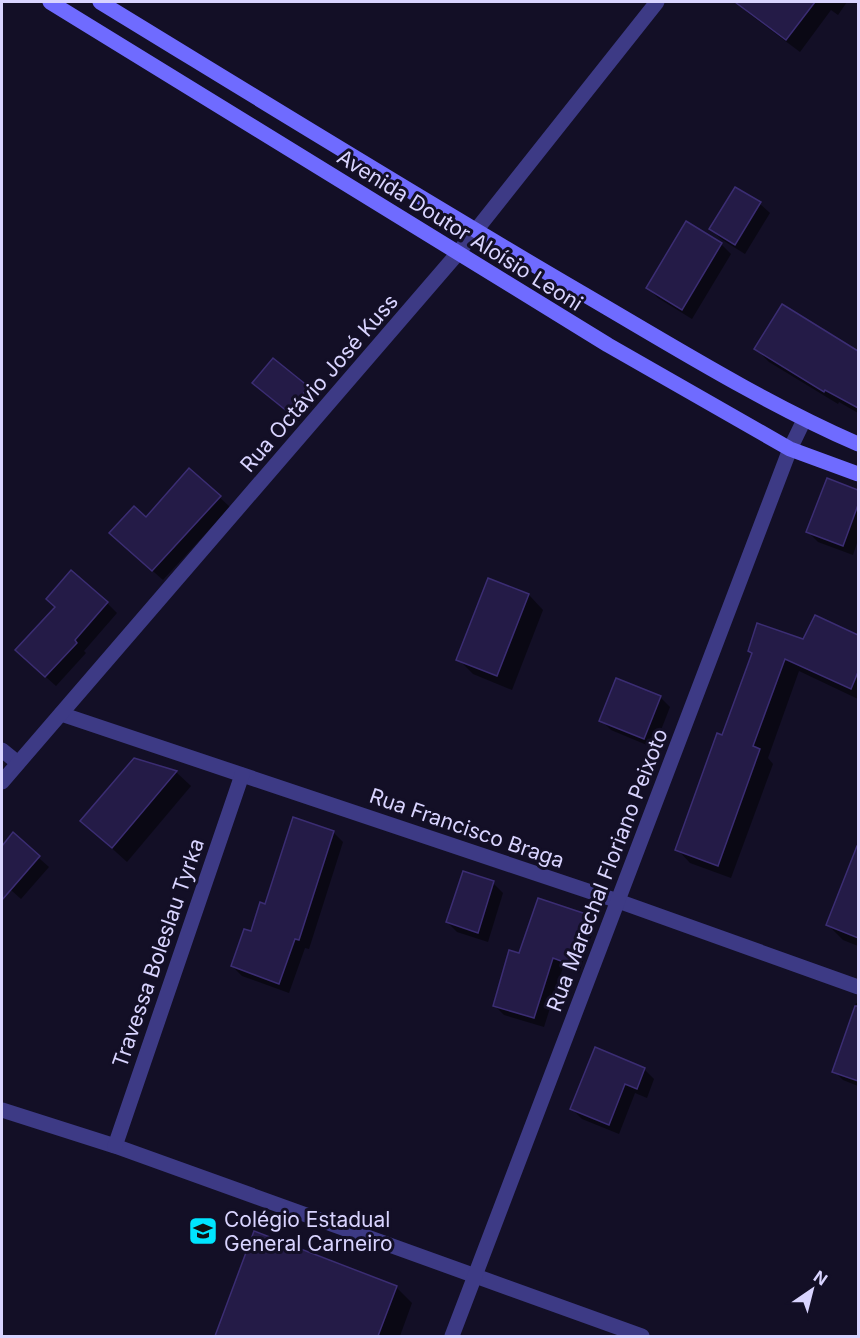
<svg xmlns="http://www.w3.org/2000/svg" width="860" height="1338" font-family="Inter,sans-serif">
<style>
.shadow{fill:#0007}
.building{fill:#241b47;stroke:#3b2d73;stroke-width:1.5}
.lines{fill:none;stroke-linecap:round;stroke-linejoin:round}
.minor{stroke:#3d3a85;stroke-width:15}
.secondary{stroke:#6f6bff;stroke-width:15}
.labels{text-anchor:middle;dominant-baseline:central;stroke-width:6;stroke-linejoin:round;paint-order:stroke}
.street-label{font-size:21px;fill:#d9d4ff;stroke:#130f26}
.poi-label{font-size:21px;fill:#d9d4ff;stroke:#130f26;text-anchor:start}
</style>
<rect width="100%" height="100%" fill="#130f26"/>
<g class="shadow">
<polygon points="737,2 847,2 838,15 831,10 800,52 748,13"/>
<polygon points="736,189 760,204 770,213 745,254 721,239 711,229"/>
<polygon points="721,244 731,254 692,319 658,298 648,288"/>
<polygon points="782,306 858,353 858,413 839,402 838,404 769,362 756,349"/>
<polygon points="308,388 318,398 299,421 264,393"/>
<polygon points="190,470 230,507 163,580 121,543 146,519"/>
<polygon points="828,479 858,491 858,540 853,555 818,542 808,532"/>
<polygon points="529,595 543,610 512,690 473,674 458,659"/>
<polygon points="107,603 117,613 84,651 86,653 56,686 27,660 56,607"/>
<polygon points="815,617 858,637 858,699 799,671 768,758 773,764 731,878 690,863 677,849 723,737 753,654 749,651 804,641"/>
<polygon points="660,697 670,707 654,748 611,730 601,720"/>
<polygon points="134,760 176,772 191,786 127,862 82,821"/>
<polygon points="333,832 343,842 309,949 305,948 289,993 242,976 232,966 266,906"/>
<polygon points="13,835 49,867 21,899 2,882 2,848"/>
<polygon points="844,882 858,888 858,946 843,940 828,925"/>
<polygon points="493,883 503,893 488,942 457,932 447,922"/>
<polygon points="585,915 595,926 579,973 563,967 544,1027 504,1015 494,1005 520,955"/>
<polygon points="856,1003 858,1004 858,1086 843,1080 834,1071"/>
<polygon points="644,1069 654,1079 647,1098 635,1093 619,1134 582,1119 572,1109"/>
<polygon points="255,1232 396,1287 412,1303 400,1336 217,1336"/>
</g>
<g class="building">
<polygon points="735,2 815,2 786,40"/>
<polygon points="735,187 761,202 735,245 709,229"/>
<polygon points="686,221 722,243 682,310 646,288"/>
<polygon points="782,304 858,351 858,408 825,390 824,392 754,349"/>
<polygon points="273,358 309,387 288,412 252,383"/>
<polygon points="189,468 221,496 152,571 109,533 134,506 146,517"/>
<polygon points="827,478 858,490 858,505 843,546 806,532"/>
<polygon points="71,570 108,602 75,640 77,643 45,677 15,650 55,607 46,599"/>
<polygon points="488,578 529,594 497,676 456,660"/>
<polygon points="815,615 858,635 858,672 851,689 785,659 753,746 760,749 718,866 675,850 717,733 722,735 752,653 748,651 757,623 803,639"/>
<polygon points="616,678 661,696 644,739 599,721"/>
<polygon points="134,758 177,771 112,848 80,821"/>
<polygon points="293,817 334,831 299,940 295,939 279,984 231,966 244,929 251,931 260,902 265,904"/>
<polygon points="13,832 40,856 2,900 2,846"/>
<polygon points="857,846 858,846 858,938 826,925"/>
<polygon points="463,871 494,881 478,933 446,922"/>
<polygon points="538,898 586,914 569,964 553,958 534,1018 493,1006 509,950 519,953"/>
<polygon points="855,1006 858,1006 858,1081 832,1072"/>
<polygon points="595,1047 645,1068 637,1089 625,1084 609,1125 570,1109"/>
<polygon points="254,1231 397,1286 378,1336 215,1336"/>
</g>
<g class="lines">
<g class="minor">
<polyline points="61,714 618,901 858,987"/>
<polyline points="2,750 18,763"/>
<polyline points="2,782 458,253 657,2"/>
<polyline points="2,1110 115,1146 642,1336"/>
<polyline points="115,1146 242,775"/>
<polyline points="452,1336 790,449 804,420"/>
</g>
<g class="secondary">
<polyline points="50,2 608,345 790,449 858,474"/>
<path d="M100 2C259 99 419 198 580 292 671 345 762 402 858 444"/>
</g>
</g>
<defs>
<g id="school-square" transform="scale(1.5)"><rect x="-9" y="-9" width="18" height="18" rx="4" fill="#00e5ff" stroke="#130f26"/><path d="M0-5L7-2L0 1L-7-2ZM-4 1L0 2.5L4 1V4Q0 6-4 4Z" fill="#111"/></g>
</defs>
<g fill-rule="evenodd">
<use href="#school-square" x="203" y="1231"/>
</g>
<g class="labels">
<g class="street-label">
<text transform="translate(460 230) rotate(32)">Avenida Doutor Aloísio Leoni</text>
<text transform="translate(319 383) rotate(-49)">Rua Octávio José Kuss</text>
<text transform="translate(467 828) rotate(19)">Rua Francisco Braga</text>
<text transform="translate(607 870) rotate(-69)">Rua Marechal Floriano Peixoto</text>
<text transform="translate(158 953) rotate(-71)">Travessa Boleslau Tyrka</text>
</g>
<g class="poi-label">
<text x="224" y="1219">Colégio Estadual<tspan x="224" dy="24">General Carneiro</tspan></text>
</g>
</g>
<rect width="860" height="1338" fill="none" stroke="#d9d4ff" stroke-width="6"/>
<g transform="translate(812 1290) rotate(35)" stroke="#130f26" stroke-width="4.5" paint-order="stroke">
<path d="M0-4.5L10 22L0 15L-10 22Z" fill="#d9d4ff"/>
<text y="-9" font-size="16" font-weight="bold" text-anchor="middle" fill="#d9d4ff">N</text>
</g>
</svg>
